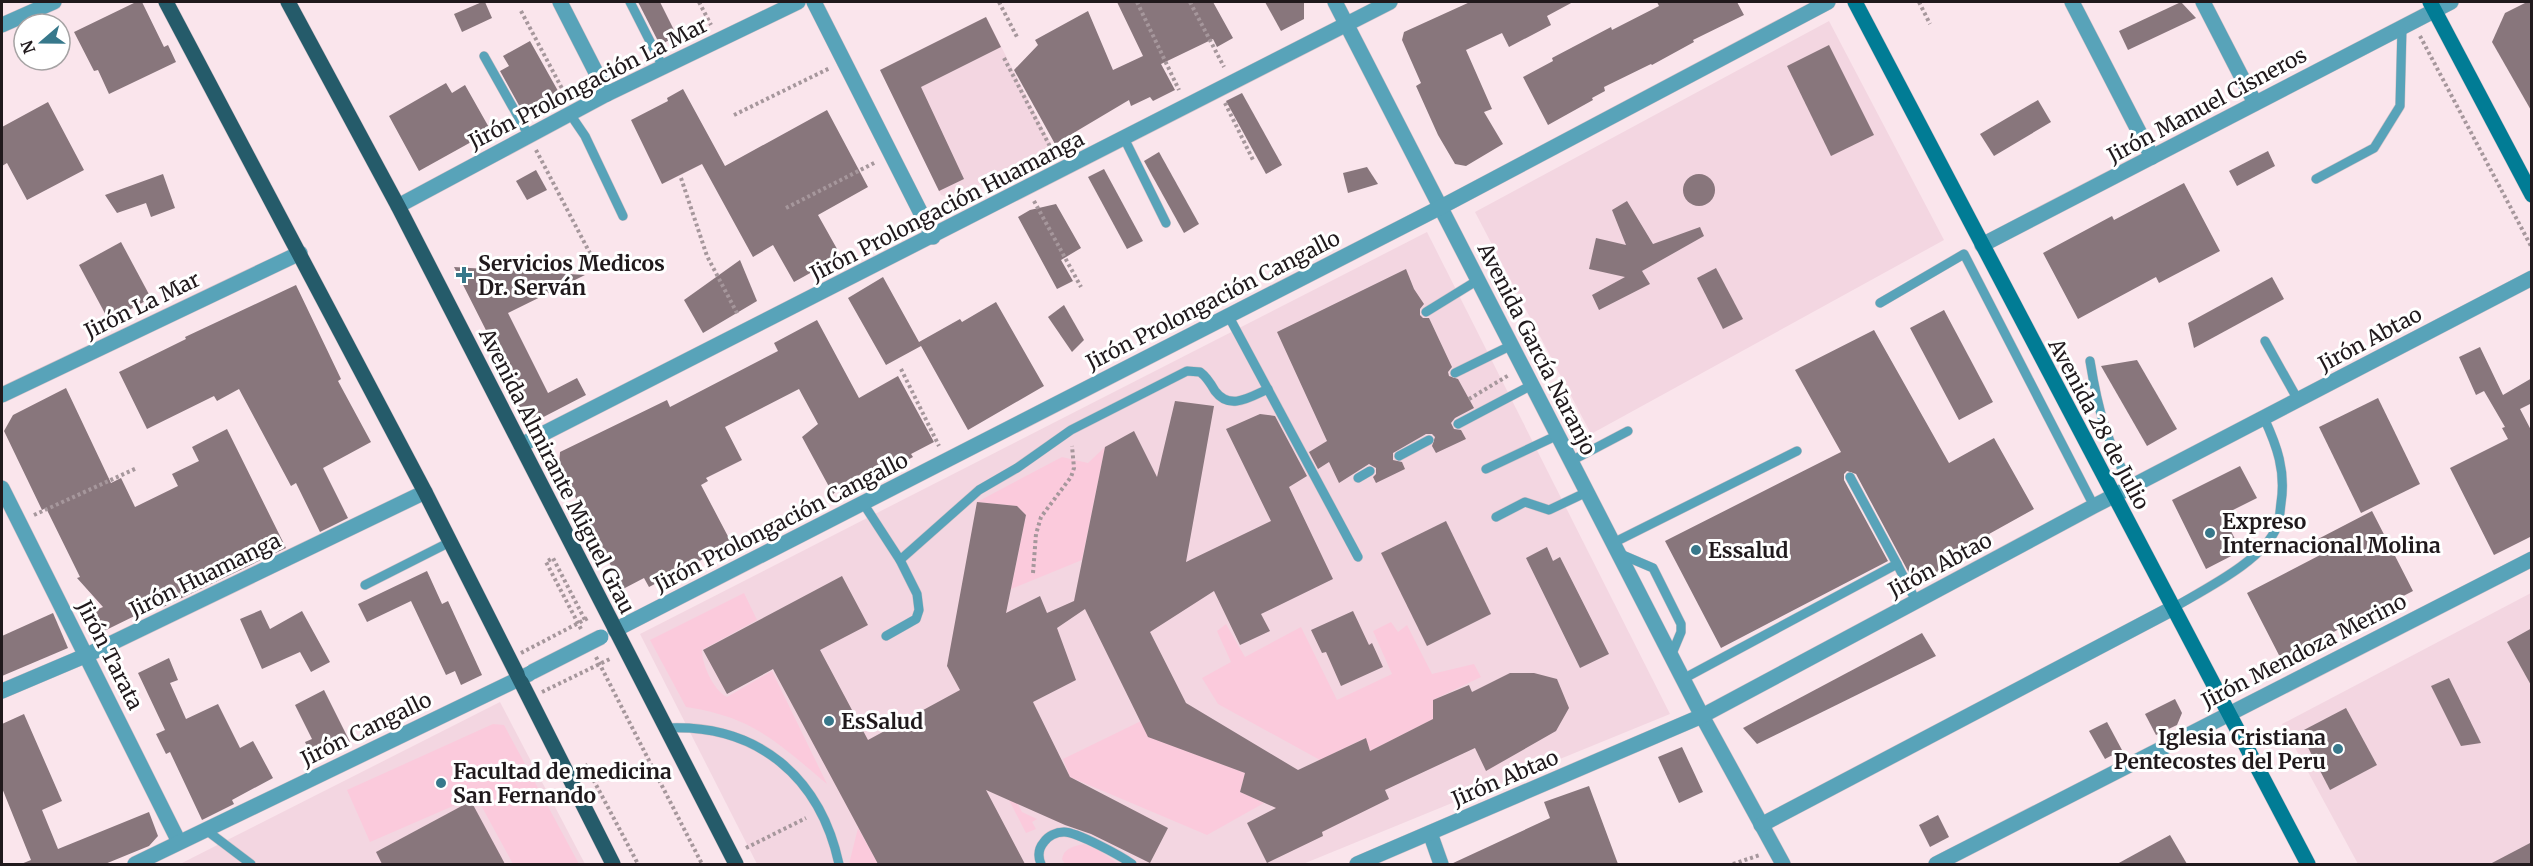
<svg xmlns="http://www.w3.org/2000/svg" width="2533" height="866" font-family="Merriweather,serif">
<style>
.built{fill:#f3d6e1}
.green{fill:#fbcadc}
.building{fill:#88767c}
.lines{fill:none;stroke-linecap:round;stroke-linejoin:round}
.service-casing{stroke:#d3c0c7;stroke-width:10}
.minor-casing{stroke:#d3c0c7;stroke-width:16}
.tertiary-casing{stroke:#d3c0c7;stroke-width:16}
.secondary-casing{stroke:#d3c0c7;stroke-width:16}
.primary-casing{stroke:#d3c0c7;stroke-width:16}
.path{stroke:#a6979c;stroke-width:4;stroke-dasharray:3 3;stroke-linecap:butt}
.service{stroke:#58a3b9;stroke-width:9}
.minor{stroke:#58a3b9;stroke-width:15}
.tertiary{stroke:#58a3b9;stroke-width:15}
.secondary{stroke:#017c95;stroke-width:15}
.primary{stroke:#255b6a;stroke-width:15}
.tertiary-bridge-casing{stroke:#d3c0c7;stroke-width:16;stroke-linecap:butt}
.path-bridge{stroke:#a6979c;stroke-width:4;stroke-dasharray:3 3;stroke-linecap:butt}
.tertiary-bridge{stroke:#58a3b9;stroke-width:15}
.poi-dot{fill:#37788b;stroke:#fff;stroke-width:2}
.labels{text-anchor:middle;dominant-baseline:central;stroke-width:6;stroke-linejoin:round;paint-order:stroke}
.street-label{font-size:21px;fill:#20191c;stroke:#fff}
.poi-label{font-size:21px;font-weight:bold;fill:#20191c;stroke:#fff;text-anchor:start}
</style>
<rect width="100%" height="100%" fill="#fae5ec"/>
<g class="built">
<polygon points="986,17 1053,148 953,198 941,195 880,70"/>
<polygon points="1829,21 1944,240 1591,434 1475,212"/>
<polygon points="1427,232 1670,714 1303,864 757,864 640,634"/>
<polygon points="2531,593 2531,864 2358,864 2282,724"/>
<polygon points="500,702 585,864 180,864"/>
</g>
<g class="green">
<polygon points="1105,447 1082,560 1011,589 1026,515 1017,506 977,502 1062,457 1088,463"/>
<path d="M744 593 757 620 702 650C702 664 713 690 727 697L772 671 827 784C777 742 753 717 686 707L650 640Z"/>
<polygon points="1391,622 1398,632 1407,625 1432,674 1474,664 1481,677 1433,700 1433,719 1370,751 1365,738 1320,760 1218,704 1202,678 1231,662 1217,631 1226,624 1245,657 1301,627 1337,700 1392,674 1373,631"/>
<polygon points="1141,721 1149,737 1245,773 1240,792 1264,803 1207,835 1070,777 1063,759"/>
<polygon points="493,724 504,725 579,864 513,864 476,796 370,842 347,790"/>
<polygon points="992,756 1022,812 1037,819 1032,822 1036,829 1026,833 988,759"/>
<polygon points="858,828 878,864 849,864"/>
<path d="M1084 844 1100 851 1118 864H1065L1062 859C1064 848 1074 846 1084 844Z"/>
</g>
<g class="building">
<polygon points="136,2 142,2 164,47 168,45 176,62 109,94 98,70 94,71 74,32"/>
<polygon points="482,2 485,2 492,18 462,32 454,14"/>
<polygon points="638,2 660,2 677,36 660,45"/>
<polygon points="1117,2 1213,2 1233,38 1217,47 1213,39 1161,64 1175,90 1153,101 1150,97 1131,106 1129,100 1055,144 1014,70 1038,45 1035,40 1088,11 1113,70 1143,56"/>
<polygon points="1265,2 1304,2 1304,19 1281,31"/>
<polygon points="1470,2 1573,2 1547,16 1551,25 1509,47 1502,33 1466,50 1492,109 1484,112 1503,144 1466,166 1455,164 1438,135 1416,86 1421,83 1402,40 1404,32"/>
<polygon points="1657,2 1737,2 1744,15 1693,40 1694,42 1652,65 1651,64 1604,87 1605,91 1592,98 1593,100 1548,125 1523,77 1553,61 1552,58 1611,27 1612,30 1659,6"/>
<polygon points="2181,2 2196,18 2128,50 2119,31"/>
<polygon points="2527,2 2532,2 2532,112 2492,42 2505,13"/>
<polygon points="986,17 1001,47 921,87 964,179 939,191 880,70"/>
<polygon points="530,41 562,98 526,118 500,71 509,66 503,56"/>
<polygon points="1829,45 1874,135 1831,156 1787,66"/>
<polygon points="446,83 452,93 465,85 491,131 419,171 389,116"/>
<polygon points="683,89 725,166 827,110 868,187 818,215 841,256 794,282 773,245 753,257 702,164 662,184 631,120 668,101 667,98"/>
<polygon points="1242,93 1282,165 1266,174 1226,101"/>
<polygon points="2038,100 2051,122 1994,156 1980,134"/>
<polygon points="48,102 84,170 27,200 7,163 2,166 2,127"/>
<polygon points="2268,151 2275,166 2237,186 2229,171"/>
<polygon points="1159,152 1199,224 1184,233 1144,161"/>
<polygon points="1367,167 1378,184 1348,193 1343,173"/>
<polygon points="1104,169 1143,241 1127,249 1088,177"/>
<polygon points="536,170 547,190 527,200 516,181"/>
<polygon points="163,174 175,208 151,217 146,203 117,213 105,195"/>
<circle cx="1699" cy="190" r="16"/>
<polygon points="2184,183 2220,251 2159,283 2156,277 2078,319 2043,253 2112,216 2114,220"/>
<polygon points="1627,201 1653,244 1700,227 1704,236 1642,271 1650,284 1599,310 1592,295 1625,277 1589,269 1596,238 1626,245 1612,210"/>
<polygon points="1056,204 1081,248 1061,260 1073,281 1057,289 1018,217 1030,210"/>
<polygon points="121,242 151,298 109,321 79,265"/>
<polygon points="740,260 757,301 703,333 684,300"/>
<polygon points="454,267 585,275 508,313 548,393 577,378 586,395 528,425 492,354 497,352"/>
<polygon points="1716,268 1743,319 1723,329 1697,278"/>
<polygon points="1406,269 1414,289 1424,304 1420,309 1420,315 1423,318 1429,318 1452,367 1448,372 1449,376 1458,379 1474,408 1455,418 1451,423 1454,429 1461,430 1466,439 1436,453 1432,446 1435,437 1432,434 1426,434 1393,453 1393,460 1402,462 1405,469 1376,483 1373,477 1376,474 1376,468 1369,464 1339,483 1329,462 1318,469 1309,452 1327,441 1277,332"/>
<polygon points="883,277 919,342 960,319 962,322 996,302 1044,386 968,430 921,346 886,365 848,298"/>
<polygon points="2272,277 2284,299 2194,348 2188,323"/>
<polygon points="296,285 341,379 338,381 371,442 323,468 348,518 320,532 296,483 291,486 239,389 217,401 214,396 147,429 119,372 186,339 185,337"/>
<polygon points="1064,305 1084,340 1072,352 1048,317"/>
<polygon points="1944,310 1993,402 1959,420 1910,328"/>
<polygon points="817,320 859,398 898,376 934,442 911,454 913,457 870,480 865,471 833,494 802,437 818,424 799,389 725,427 742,460 706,478 708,481 701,485 732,544 649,587 644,578 623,589 559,465 560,452 667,400 670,407 778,351 774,343"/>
<polygon points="1874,330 1949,463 1994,438 2034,509 1989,534 1994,543 1917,588 1856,474 1847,471 1844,474 1844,480 1888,561 1721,648 1665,541 1841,452 1795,370"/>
<polygon points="2480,347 2503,395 2532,378 2532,403 2520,409 2532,432 2532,536 2494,555 2450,468 2508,439 2502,428 2505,427 2484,391 2476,395 2459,357"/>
<polygon points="2137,360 2177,429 2147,446 2101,366"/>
<polygon points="66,388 111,483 121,478 135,507 178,486 172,474 199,461 192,447 227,429 286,548 163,607 161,603 104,631 94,611 103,607 77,578 80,577 46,508 42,510 4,431 13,415"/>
<polygon points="2378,398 2420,484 2361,513 2319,427"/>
<polygon points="1175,401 1214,406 1186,562 1271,521 1226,429 1260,414 1275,416 1307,476 1289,487 1333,579 1261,614 1270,631 1240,645 1214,591 1150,632 1186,703 1298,770 1366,738 1370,751 1433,719 1433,700 1469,685 1472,692 1510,673 1534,673 1557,679 1569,708 1556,731 1486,771 1475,748 1385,790 1389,799 1322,832 1323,836 1267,863 1247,823 1276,808 1240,792 1245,773 1148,737 1085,609 1057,628 1076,680 1033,702 1070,777 1168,828 1150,863 1091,834 1065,825 986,790 1025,864 878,864 773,669 727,694 703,650 842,576 868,625 820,650 868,740 960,690 947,666 977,502 1017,506 1026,515 1006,613 1040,596 1047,613 1074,601 1105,447 1134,431 1157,477"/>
<polygon points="2240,466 2257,498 2223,515 2241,551 2206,569 2172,500"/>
<polygon points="2372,511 2413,591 2281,659 2247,593 2324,553 2318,539"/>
<polygon points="1446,521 1491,614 1427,646 1381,553"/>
<polygon points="1547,547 1553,561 1560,557 1609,654 1580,668 1526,558"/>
<polygon points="427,571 442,604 448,601 482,675 461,685 455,671 446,675 411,601 367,622 358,604"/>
<polygon points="261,610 270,629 302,611 330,662 311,672 300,652 262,669 240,619"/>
<polygon points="1353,611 1369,645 1372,643 1383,667 1341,686 1326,652 1322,653 1311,630"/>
<polygon points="53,613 68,648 2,676 2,636"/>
<polygon points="2532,628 2532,687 2507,642"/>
<polygon points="1922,633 1936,656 1757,744 1743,728"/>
<polygon points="169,658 178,680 170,683 186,719 218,704 240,748 253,741 273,778 232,800 234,804 202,820 170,752 166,754 156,734 165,730 138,673"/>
<polygon points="2449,678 2481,743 2461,746 2431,686"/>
<polygon points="324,690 351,744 315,762 305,742 312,739 295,705"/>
<polygon points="2175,699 2182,713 2177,725 2156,735 2145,714"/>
<polygon points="2346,708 2377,765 2330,790 2300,732"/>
<polygon points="24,714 62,801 42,810 58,849 149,812 158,836 149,846 105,864 21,864 31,860 2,788 2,724"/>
<polygon points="2107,722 2122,750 2105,759 2089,731"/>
<polygon points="1682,747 1703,792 1679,803 1658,757"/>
<polygon points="1589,786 1618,864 1451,864 1550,818 1544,802"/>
<polygon points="471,801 505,864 382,864 376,852"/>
<polygon points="1938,815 1949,837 1930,847 1919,825"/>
<polygon points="2170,835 2187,864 2117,864"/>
<polygon points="2532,842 2532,864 2490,864"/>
</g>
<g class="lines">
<g class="service-casing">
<g id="service">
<polyline points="630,2 663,67"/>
<polyline points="484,56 529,136"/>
<polyline points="570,114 585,136 623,216"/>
<polyline points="1124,138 1166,223"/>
<polyline points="2316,179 2374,148 2400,106 2402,27"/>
<polyline points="1880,303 1964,254 2094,506"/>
<polyline points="1426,312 1478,280"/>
<polyline points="1228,315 1358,557"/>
<polyline points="2265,341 2298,400"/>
<path d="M2090 361C2098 411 2107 442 2131 487"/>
<polyline points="1455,373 1512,345"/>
<polyline points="1458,424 1532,385"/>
<polyline points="1399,456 1429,440"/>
<polyline points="1571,461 1628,431"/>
<polyline points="1486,469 1558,435"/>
<polyline points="1358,478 1370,471"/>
<polyline points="863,503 900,560 917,594 919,610 916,619 886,636"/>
<polyline points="1496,517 1525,502 1549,510 1587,492"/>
<polyline points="1613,543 1797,451"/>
<polyline points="1618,553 1653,568 1681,624 1681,632 1671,656"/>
<path d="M900 560 979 490 1017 468 1071 430 1187 371 1200 372C1207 377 1211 384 1215 391 1230 411 1250 397 1268 389"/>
<polyline points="1897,564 1916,601"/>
<polyline points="365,585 450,542"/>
<path d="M2173 608C2203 590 2265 560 2277 526 2280 519 2280 510 2281 503 2286 471 2277 446 2264 418"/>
<polyline points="1683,679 1897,564 1850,477"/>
<path d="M667 728C758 724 820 777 839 864"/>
<polyline points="206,830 251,864"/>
<path d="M1041 864C1038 857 1038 849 1044 842 1048 836 1056 832 1064 832 1077 832 1121 856 1132 864"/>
</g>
</g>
<g class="minor-casing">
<g id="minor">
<polyline points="560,2 607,94"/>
<polyline points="814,2 933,237"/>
<polyline points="1335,2 1702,716 1783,864"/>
<polyline points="2072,2 2152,157"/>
<polyline points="2203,2 2255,103"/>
<polyline points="398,206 607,94 798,2"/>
<polyline points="1982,245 2451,2"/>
<polyline points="2,395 300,253"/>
<polyline points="521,445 1390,2"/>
<polyline points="2,488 179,842"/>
<polyline points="615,630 1441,207 1828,2"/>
<polyline points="2,691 87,655 425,492"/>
<polyline points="1761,825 2173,608"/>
<polyline points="1430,833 1441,864"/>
<polyline points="1936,864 2532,559"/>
</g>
</g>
<g class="tertiary-casing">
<g id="tertiary">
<polyline points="2,25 54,2"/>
<polyline points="135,864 529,674"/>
<polyline points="1357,864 1702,716 2094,506 2532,278"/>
</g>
</g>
<g class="secondary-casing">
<g id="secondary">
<polyline points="1855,2 2308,864"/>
<polyline points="2430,2 2532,195"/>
</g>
</g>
<g class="primary-casing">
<g id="primary">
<polyline points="166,2 425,492 613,864"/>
<polyline points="288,2 398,206 736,864"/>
</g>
</g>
<g class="path">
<polyline points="699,2 711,25"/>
<polyline points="999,2 1017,37"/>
<polyline points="1137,2 1179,90"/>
<polyline points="1190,2 1224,67"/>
<polyline points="1919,2 1930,24"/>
<polyline points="521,11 567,98"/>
<polyline points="2420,36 2532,248"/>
<polyline points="1004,58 1055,156"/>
<polyline points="1225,103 1254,162"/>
<polyline points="734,115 830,68"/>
<polyline points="536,150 594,261"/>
<polyline points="681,178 707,256 738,315"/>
<polyline points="1034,201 1081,287"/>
<polyline points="786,208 876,162"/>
<polyline points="901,369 939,446"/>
<polyline points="1469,399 1509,375"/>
<polyline points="34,515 137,468"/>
<polyline points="1033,573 1036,534 1041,517 1071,477 1074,468 1072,446"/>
<polyline points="581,629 546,562 553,558 585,620"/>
<polyline points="596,657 702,864"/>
<polyline points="585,764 638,864"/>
<polyline points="746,848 806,818"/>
<polyline points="1733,864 1760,855"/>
</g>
<use href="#service" class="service"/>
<use href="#minor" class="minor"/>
<use href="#tertiary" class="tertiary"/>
<use href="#secondary" class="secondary"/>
<use href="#primary" class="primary"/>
<g class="tertiary-bridge-casing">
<polyline id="tertiary-bridge" points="532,672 601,637"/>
</g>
<g class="path-bridge">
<polyline points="521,653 590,617"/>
<polyline points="542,692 612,658"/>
</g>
<use href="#tertiary-bridge" class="tertiary-bridge"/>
</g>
<g class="poi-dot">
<path d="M461 266h6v6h6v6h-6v6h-6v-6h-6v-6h6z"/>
<circle cx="2210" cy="533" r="6"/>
<circle cx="1696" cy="550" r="6"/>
<circle cx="829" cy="721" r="6"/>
<circle cx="2338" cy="749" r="6"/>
<circle cx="441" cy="783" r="6"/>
</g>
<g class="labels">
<g class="street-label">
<text transform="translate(588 83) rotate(-27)">Jirón Prolongación La Mar</text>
<text transform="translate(2207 105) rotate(-28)">Jirón Manuel Cisneros</text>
<text transform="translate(947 206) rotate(-27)">Jirón Prolongación Huamanga</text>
<text transform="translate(1213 300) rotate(-27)">Jirón Prolongación Cangallo</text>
<text transform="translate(142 305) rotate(-26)">Jirón La Mar</text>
<text transform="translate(2370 339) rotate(-28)">Jirón Abtao</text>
<text transform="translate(1537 349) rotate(63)">Avenida García Naranjo</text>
<text transform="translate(2099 424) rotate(62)">Avenida 28 de Julio</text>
<text transform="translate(557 471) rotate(63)">Avenida Almirante Miguel Grau</text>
<text transform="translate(781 522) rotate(-27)">Jirón Prolongación Cangallo</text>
<text transform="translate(1940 565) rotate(-28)">Jirón Abtao</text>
<text transform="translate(205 575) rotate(-26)">Jirón Huamanga</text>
<text transform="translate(2304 651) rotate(-27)">Jirón Mendoza Merino</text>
<text transform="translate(110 655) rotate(63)">Jirón Tarata</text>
<text transform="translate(366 729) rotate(-26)">Jirón Cangallo</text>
<text transform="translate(1505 778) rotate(-23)">Jirón Abtao</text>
</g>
<g class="poi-label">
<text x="478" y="263">Servicios Medicos<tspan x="478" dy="24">Dr. Serván</tspan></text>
<text x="2222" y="521">Expreso<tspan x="2222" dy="24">Internacional Molina</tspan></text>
<text x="1708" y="550">Essalud</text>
<text x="841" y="721">EsSalud</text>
<text x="2326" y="737" text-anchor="end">Iglesia Cristiana<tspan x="2326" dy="24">Pentecostes del Peru</tspan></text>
<text x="453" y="771">Facultad de medicina<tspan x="453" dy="24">San Fernando</tspan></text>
</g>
</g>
<rect width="2533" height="866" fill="none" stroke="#20191c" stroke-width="6"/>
<g transform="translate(42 42) rotate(250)"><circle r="28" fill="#ffffff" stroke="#a6a3a4" stroke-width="1.5"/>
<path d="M0-4.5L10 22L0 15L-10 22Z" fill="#37788b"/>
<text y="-9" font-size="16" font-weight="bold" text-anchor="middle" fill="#20191c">N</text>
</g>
</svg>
